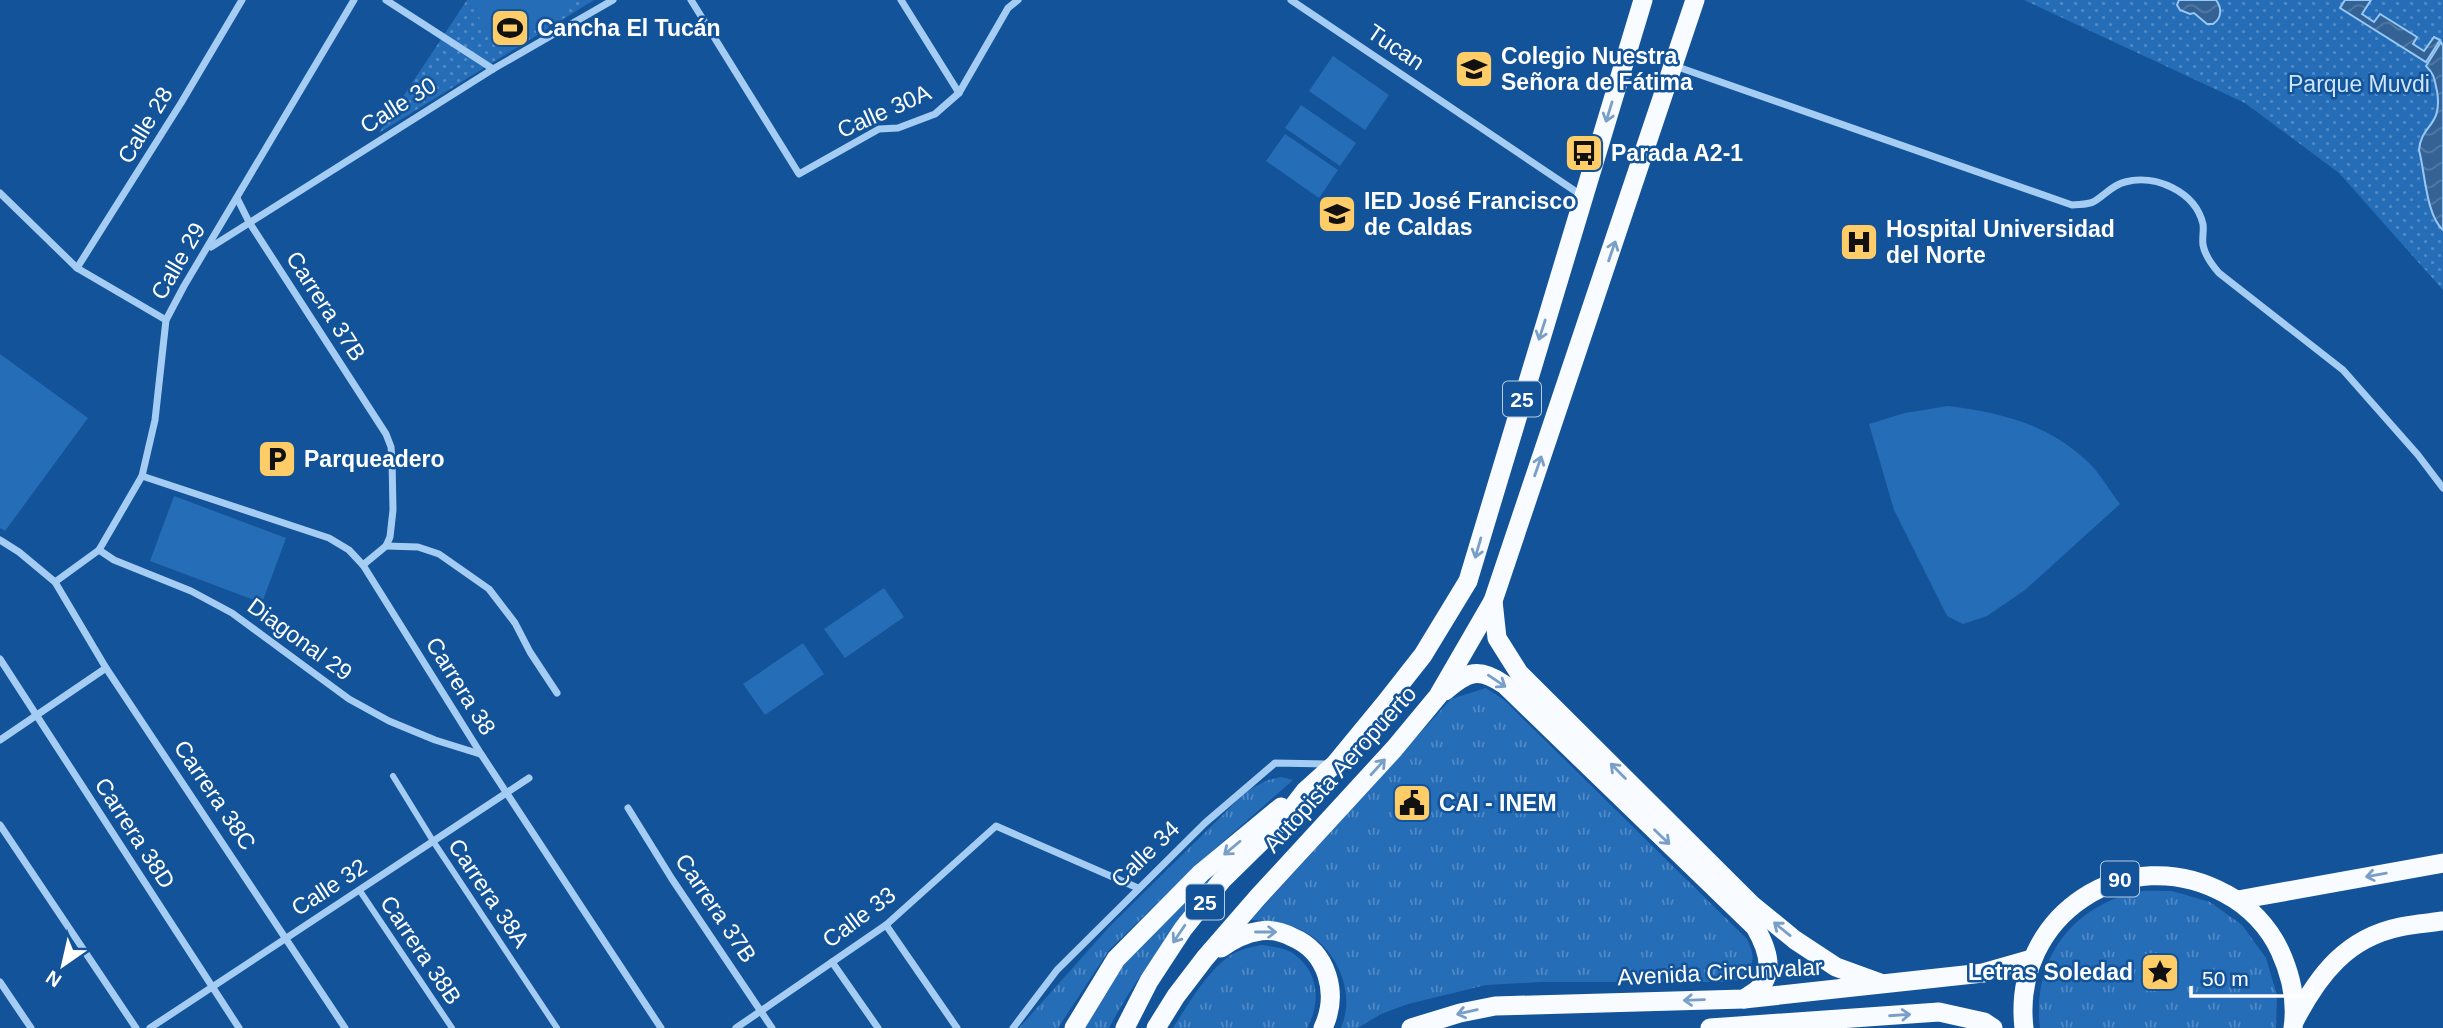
<svg xmlns="http://www.w3.org/2000/svg" width="2443" height="1028" font-family="Helvetica,sans-serif">
<style>
.grass{fill:url(#grass-tufts)}
.park{fill:url(#park-dots)}
.garden{fill:#266db7}
.water{fill:url(#water-waves);stroke:#97c7f6;stroke-width:2}
.lines{fill:none;stroke-linecap:round;stroke-linejoin:round}
.pedestrian{stroke:#a5ccf3;stroke-width:6}
.minor{stroke:#a5ccf3;stroke-width:7}
.trunk{stroke:#f8fbff;stroke-width:19}
.oneway{stroke:#7a9fc7}
.labels{text-anchor:middle;dominant-baseline:central;stroke-width:5;stroke-linejoin:round;paint-order:stroke}
.shield{fill:#135399;stroke:#b8cbe0;stroke-width:2}
.shield-label{font-size:21px;font-weight:bold;fill:#fff}
.poi-label{font-size:23px;font-weight:bold;fill:#fff;stroke:#135399;text-anchor:start}
.street-label{font-size:23px;fill:#fff;stroke:#135399}
.park-label{font-size:23px;fill:#cde5fd;stroke:#135399}
</style>
<defs>
<pattern id="grass-tufts" width="24" height="20" patternUnits="userSpaceOnUse" patternTransform="scale(1.75)"><rect width="24" height="20" fill="#266db7"/><path d="M3 7l-1-3M5 7V3M7 7l1-3M15 17l-1-3M17 17v-4M19 17l1-3" fill="none" stroke="#518ac5"/></pattern>
<pattern id="park-dots" width="8" height="8" patternUnits="userSpaceOnUse" patternTransform="scale(1.75)"><rect width="8" height="8" fill="#266db7"/><path d="M2 2h.1M6 6h.1" fill="none" stroke="#518ac5" stroke-width="1.8" stroke-linecap="round"/></pattern>
<pattern id="water-waves" width="16" height="10" patternUnits="userSpaceOnUse" patternTransform="scale(1.75)"><rect width="16" height="10" fill="#346295"/><path d="M0 5q4-4 8 0t8 0" fill="none" stroke="#527aa5"/></pattern>
</defs>
<rect width="100%" height="100%" fill="#135399"/>
<g class="grass">
<path d="M1486 688 1504 700 1747 939C1756 960 1754 961 1743 979L1727 982H1541L1486 985 1408 1004 1381 1014 1358 1028H1341C1354 997 1342 962 1317 940 1300 925 1273 921 1251 920L1451 699Z"/>
<polygon points="1281,777 1293,780 1193,868 1109,950 1058,1028 1019,1028 1110,926 1248,790 1268,780"/>
<path d="M1264 829C1209 892 1148 953 1109 1028H1082L1122 964 1171 914Z"/>
<path d="M2172 891 2210 902 2242 925 2266 958 2277 995 2276 1028H2040C2033 971 2060 921 2114 899 2121 897 2128 893 2134 892 2147 890 2160 891 2172 891Z"/>
<path d="M1262 945C1273 947 1285 948 1294 954 1319 972 1321 1003 1307 1028H1173C1187 1006 1209 969 1231 955 1241 949 1251 947 1262 945Z"/>
</g>
<g class="park">
<polygon points="467,0 594,0 379,133"/>
<polygon points="2024,0 2443,0 2443,290 2339,173 2245,103"/>
</g>
<g class="garden">
<polygon points="479,0 576,0 502,50 471,6"/>
<polygon points="1333,56 1389,95 1365,130 1309,91"/>
<polygon points="1301,105 1356,143 1340,166 1285,128"/>
<polygon points="1285,134 1338,170 1319,198 1266,161"/>
<polygon points="0,354 88,418 5,531 0,528"/>
<path d="M1948 406C2001 413 2046 423 2087 461 2100 473 2109 490 2120 504L2025 590 1987 616 1963 624 1947 616 1894 510 1869 424 1905 413Z"/>
<polygon points="174,496 286,538 262,603 150,561"/>
<polygon points="884,588 904,617 845,658 824,629"/>
<polygon points="803,643 824,674 765,715 743,684"/>
</g>
<g class="water">
<path d="M2179 0H2216C2222 8 2222 18 2213 24H2207L2194 13 2190 14 2180 10 2177 5Z"/>
<polygon points="2345,0 2371,0 2362,14 2374,22 2380,14 2417,37 2413,44 2424,51 2434,37 2440,40 2426,62 2340,8"/>
<path d="M2441 42 2443 46V230C2426 215 2425 172 2419 150 2421 124 2443 127 2437 91 2434 79 2435 75 2426 66Z"/>
</g>
<g class="lines">
<g class="pedestrian">
<polyline points="393,776 433,841 557,1028"/>
<polyline points="360,891 452,1028"/>
</g>
<g class="minor">
<polyline points="386,0 493,69"/>
<polyline points="691,0 799,174 879,129 898,128 935,114 959,93 1008,8 1018,0"/>
<polyline points="901,0 959,93"/>
<polyline points="1291,0 1581,195"/>
<path d="M1675 66 2072 205C2079 204 2087 205 2093 202 2104 196 2112 185 2125 182 2155 174 2195 191 2203 224 2204 230 2202 238 2203 245 2205 256 2212 265 2219 273L2343 370 2418 455 2443 488"/>
<polyline points="0,193 77,268 166,320"/>
<polyline points="237,198 249,222 386,434 391,447 392,460 393,510 390,537 386,546 363,565"/>
<polyline points="211,247 493,69 613,0"/>
<polyline points="77,268 181,103 242,0"/>
<polyline points="142,476 329,538 349,550 363,565 481,754 661,1028"/>
<polyline points="0,540 19,552 55,582 106,668 345,1028"/>
<polyline points="386,546 418,547 439,554 489,589 515,623 530,652 557,693"/>
<polyline points="99,550 114,560 191,591 232,613 349,699 389,721 435,740 480,754"/>
<polyline points="55,582 99,550 142,476 155,420 166,320 184,286 354,0"/>
<polyline points="0,659 239,1028"/>
<polyline points="0,740 106,668"/>
<polyline points="628,808 672,879 772,1028"/>
<polyline points="0,825 136,1028"/>
<polyline points="886,925 957,1028"/>
<polyline points="832,962 878,1028"/>
<polyline points="0,982 31,1028"/>
<polyline points="150,1028 529,778"/>
<polyline points="736,1028 886,925 996,826 1138,888"/>
<polyline points="1013,1028 1057,970 1205,823 1275,763 1327,764"/>
</g>
<g class="trunk">
<polyline points="1493,601 1497,638 1519,673 1751,904 1795,940 1836,967 1880,983"/>
<path d="M1445 691C1468 671 1479 667 1505 685L1755 927C1765 944 1775 967 1762 985 1758 991 1749 995 1744 999"/>
<polyline points="2238,900 2443,863"/>
<path d="M1221 948C1232 940 1246 933 1260 931 1271 929 1282 932 1292 937 1328 952 1339 994 1323 1028"/>
<path d="M2295 1020C2319 974 2347 938 2400 927 2414 924 2429 923 2443 921"/>
<polyline points="1074,1028 1116,959 1201,873 1281,807"/>
<polyline points="1125,1028 1149,981 1183,929 1222,880 1282,821 1305,791 1335,764 1386,702 1423,655 1468,581 1643,0"/>
<polyline points="1156,1028 1176,996 1205,958 1258,897 1394,749 1438,696 1493,601 1695,0"/>
<polyline points="1411,1028 1460,1013 1495,1006 1744,999 1983,973 2032,959"/>
<polyline points="1710,1028 1939,1012 1984,1022 1993,1028"/>
<path d="M2024 1028C2011 915 2127 839 2226 894 2249 906 2269 927 2280 951 2291 975 2297 1001 2293 1028"/>
</g>
</g>
<defs><path id="oneway-shaft" d="M-6 0H5M1.5-3L5.5 0L1.5 3" fill="none" stroke-width="1.6" stroke-linecap="round" stroke-linejoin="round" transform="scale(1.75)"/></defs>
<g class="oneway">
<use href="#oneway-shaft" transform="translate(1609 112) rotate(107)"/>
<use href="#oneway-shaft" transform="translate(1612 251) rotate(-71)"/>
<use href="#oneway-shaft" transform="translate(1542 330) rotate(108)"/>
<use href="#oneway-shaft" transform="translate(1538 466) rotate(-71)"/>
<use href="#oneway-shaft" transform="translate(1478 548) rotate(106)"/>
<use href="#oneway-shaft" transform="translate(1497 681) rotate(34)"/>
<use href="#oneway-shaft" transform="translate(1378 767) rotate(-48)"/>
<use href="#oneway-shaft" transform="translate(1618 771) rotate(-135)"/>
<use href="#oneway-shaft" transform="translate(1662 837) rotate(44)"/>
<use href="#oneway-shaft" transform="translate(1232 848) rotate(140)"/>
<use href="#oneway-shaft" transform="translate(2376 875) rotate(170)"/>
<use href="#oneway-shaft" transform="translate(1782 929) rotate(-141)"/>
<use href="#oneway-shaft" transform="translate(1266 932)"/>
<use href="#oneway-shaft" transform="translate(1179 934) rotate(124)"/>
<use href="#oneway-shaft" transform="translate(1694 1000) rotate(178)"/>
<use href="#oneway-shaft" transform="translate(1467 1012) rotate(167)"/>
<use href="#oneway-shaft" transform="translate(1900 1015) rotate(-4)"/>
</g>
<defs>
<g id="stadium-square" transform="scale(2.0125)"><rect x="-9" y="-9" width="18" height="18" rx="4" fill="#ffcd68" stroke="#135399"/><path d="M0-5a6.5 5 0 1 0 0 10a6.5 5 0 1 0 0-10ZM-3.5-1.8h7v3.6h-7Z" fill="#111"/></g>
<g id="school-square" transform="scale(2.0125)"><rect x="-9" y="-9" width="18" height="18" rx="4" fill="#ffcd68" stroke="#135399"/><path d="M0-5L7-2L0 1L-7-2ZM-4 1L0 2.5L4 1V4Q0 6-4 4Z" fill="#111"/></g>
<g id="bus-square" transform="scale(2.0125)"><rect x="-9" y="-9" width="18" height="18" rx="4" fill="#ffcd68" stroke="#135399"/><path d="M-5-6H5V4H4V6H2V4H-2V6H-4V4H-5ZM-3.5-4V0h7V-4ZM-3.5 1.2v1.5H-2V1.2ZM2 1.2v1.5H3.5V1.2Z" fill="#111"/></g>
<g id="hospital-square" transform="scale(2.0125)"><rect x="-9" y="-9" width="18" height="18" rx="4" fill="#ffcd68" stroke="#135399"/><path d="M-5-5h3v3.5h4V-5h3V5h-3V1.5h-4V5h-3Z" fill="#111"/></g>
<g id="parking-square" transform="scale(2.0125)"><rect x="-9" y="-9" width="18" height="18" rx="4" fill="#ffcd68" stroke="#135399"/><path d="M-3.5-5.5H1a3.5 3.5 0 0 1 0 7H-1V5.5H-3.5ZM-1-3.4V-.6H.8a1.4 1.4 0 0 0 0-2.8Z" fill="#111"/></g>
<g id="civic-square" transform="scale(2.0125)"><rect x="-9" y="-9" width="18" height="18" rx="4" fill="#ffcd68" stroke="#135399"/><path d="M-.6-6.5H3V-4.5H.6V-3L4-1V1h2V6H-6V1h2V-1L-.6-3ZM-1.2 2.5V6h2.4V2.5Z" fill="#111"/></g>
<g id="sight-square" transform="scale(2.0125)"><rect x="-9" y="-9" width="18" height="18" rx="4" fill="#ffcd68" stroke="#135399"/><path d="M0-6L1.8-2.2L6-1.7L2.9 1.2L3.7 5.4L0 3.3L-3.7 5.4L-2.9 1.2L-6-1.7L-1.8-2.2Z" fill="#111"/></g>
</defs>
<g fill-rule="evenodd">
<use href="#stadium-square" x="510" y="28"/>
<use href="#school-square" x="1474" y="69"/>
<use href="#bus-square" x="1584" y="153"/>
<use href="#school-square" x="1337" y="214"/>
<use href="#hospital-square" x="1859" y="242"/>
<use href="#parking-square" x="277" y="459"/>
<use href="#civic-square" x="1412" y="803"/>
<use href="#sight-square" x="2160" y="972"/>
</g>
<g class="labels">
<g class="shield">
<rect x="1503" y="381.5" width="38" height="35" rx="5"/>
<rect x="2101" y="861.5" width="38" height="35" rx="5"/>
<rect x="1186" y="884.5" width="38" height="35" rx="5"/>
</g>
<g class="shield-label">
<text x="1522" y="399">25</text>
<text x="2120" y="879">90</text>
<text x="1205" y="902">25</text>
</g>
<g class="poi-label">
<text x="537" y="28">Cancha El Tucán</text>
<text x="1501" y="56">Colegio Nuestra<tspan x="1501" dy="26">Señora de Fátima</tspan></text>
<text x="1611" y="153">Parada A2-1</text>
<text x="1364" y="201">IED José Francisco<tspan x="1364" dy="26">de Caldas</tspan></text>
<text x="1886" y="229">Hospital Universidad<tspan x="1886" dy="26">del Norte</tspan></text>
<text x="304" y="459">Parqueadero</text>
<text x="1439" y="803">CAI - INEM</text>
<text x="2133" y="972" text-anchor="end">Letras Soledad</text>
</g>
<g class="street-label">
<text transform="translate(1396 47) rotate(34)">Tucan</text>
<text transform="translate(398 105) rotate(-32)">Calle 30</text>
<text transform="translate(884 111) rotate(-24)">Calle 30A</text>
<text transform="translate(145 125) rotate(-59)">Calle 28</text>
<text transform="translate(178 261) rotate(-60)">Calle 29</text>
<text transform="translate(326 306) rotate(57)">Carrera 37B</text>
<text transform="translate(300 639) rotate(36)">Diagonal 29</text>
<text transform="translate(461 686) rotate(58)">Carrera 38</text>
<text transform="translate(1340 769) rotate(-48)">Autopista Aeropuerto</text>
<text transform="translate(215 795) rotate(56)">Carrera 38C</text>
<text transform="translate(135 833) rotate(57)">Carrera 38D</text>
<text transform="translate(1145 854) rotate(-44)">Calle 34</text>
<text transform="translate(329 887) rotate(-33)">Calle 32</text>
<text transform="translate(489 893) rotate(56)">Carrera 38A</text>
<text transform="translate(716 908) rotate(56)">Carrera 37B</text>
<text transform="translate(859 917) rotate(-37)">Calle 33</text>
<text transform="translate(421 950) rotate(56)">Carrera 38B</text>
<text transform="translate(1720 972) rotate(-3)">Avenida Circunvalar</text>
</g>
<g class="park-label">
<text x="2359" y="84">Parque Muvdi</text>
</g>
</g>
<g transform="translate(63 965) rotate(214)" stroke="#135399" stroke-width="5" paint-order="stroke">
<path d="M0-5L12 26L0 18L-12 26Z" fill="#ffffff"/>
<text y="-10" font-size="19" font-weight="bold" text-anchor="middle" fill="#ffffff">N</text>
</g>
<path d="M2191 986v10h121v-10" fill="none" stroke="#ffffff" stroke-width="3.5"/>
<text x="2202" y="986" font-size="21" fill="#ffffff" stroke="#135399" stroke-width="5" paint-order="stroke">50 m</text>
</svg>
